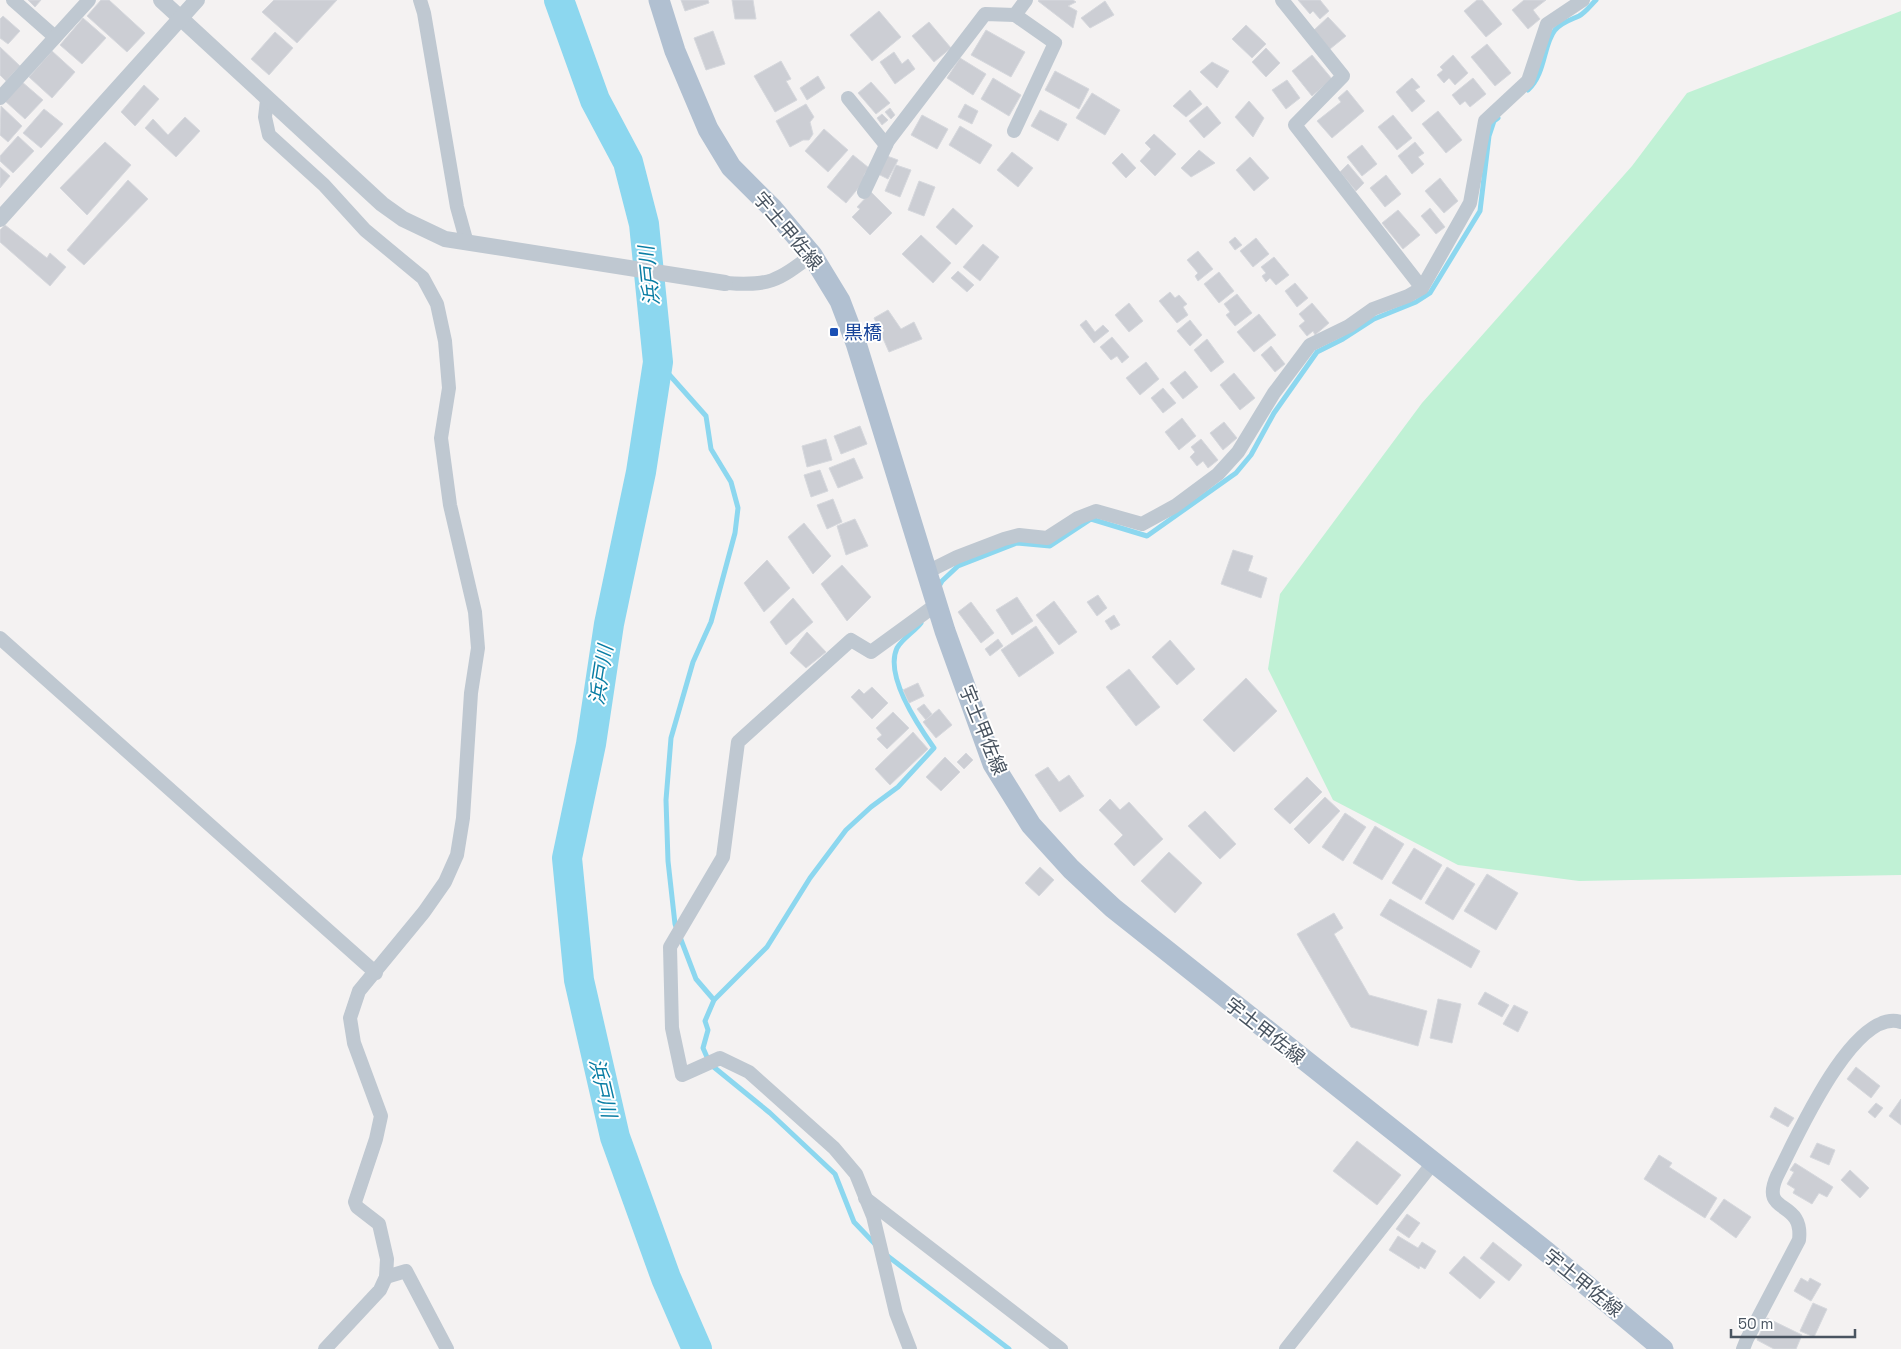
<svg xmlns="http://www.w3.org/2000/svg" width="1901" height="1349" font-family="'Space Grotesk','Noto Sans JP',sans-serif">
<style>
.green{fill:#c0f1d5}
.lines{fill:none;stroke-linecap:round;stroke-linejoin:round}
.stream{stroke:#8cd7ef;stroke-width:5}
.river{stroke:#8cd7ef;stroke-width:30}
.building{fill:#ccced4;stroke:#d6d8dd}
.minor{stroke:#bfc8d1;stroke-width:14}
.tertiary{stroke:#bfc8d1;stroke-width:16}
.primary{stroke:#b1c0d1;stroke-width:21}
.transit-dot{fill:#1a4fb4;stroke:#fff;stroke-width:2}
.labels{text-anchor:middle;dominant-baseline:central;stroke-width:4;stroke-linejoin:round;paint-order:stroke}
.street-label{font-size:19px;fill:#495460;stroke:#fff}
.transit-label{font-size:19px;fill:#164399;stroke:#fff;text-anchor:start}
.water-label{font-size:20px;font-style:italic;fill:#097da4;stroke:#fff}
</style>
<rect width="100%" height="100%" fill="#f4f2f2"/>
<polygon class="green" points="1901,11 1901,875 1579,881 1458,865 1333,800 1268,669 1280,594 1422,403 1632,166 1687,93"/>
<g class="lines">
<g class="stream">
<path d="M1528 90C1546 73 1543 45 1555 30 1562 22 1570 20 1579 16 1585 13 1591 5 1596 0"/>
<polyline points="658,362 706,416 711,449 731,482 738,508 735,533 711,622 693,662 671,738 666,800 668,861 675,924 696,979 714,1000"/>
<polyline points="938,588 942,581 958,566 1017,543 1050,546 1091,519 1147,536 1236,473 1251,455 1274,413 1317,352 1343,339 1374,319 1416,302 1430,293 1480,211 1489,136 1494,121 1498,118"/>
<path d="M875 1244 854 1222 835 1174 770 1113 710 1064 703 1048 708 1030 705 1021 714 1000 767 947 810 878 846 830 871 807 898 787 934 748C919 727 884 676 897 648 902 639 915 631 921 623"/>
<polyline points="885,1254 1009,1349"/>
</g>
<polyline class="river" points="559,0 595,100 628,162 644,224 658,362 641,472 609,624 591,744 567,858 579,980 615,1137 666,1278 697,1349"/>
</g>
<g class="building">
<polygon points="28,0 41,0 35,7"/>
<polygon points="101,0 109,0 145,33 127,52 87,16"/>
<polygon points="274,0 337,0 297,43 262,12"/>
<polygon points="681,0 708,0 709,3 685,11"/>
<polygon points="732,0 753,0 756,19 735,19"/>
<polygon points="1039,0 1073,0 1076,2 1068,6 1077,11 1073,28 1038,1"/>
<polygon points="1298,0 1320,0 1329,11 1320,19 1313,11 1310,14"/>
<polygon points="1477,0 1482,0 1502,24 1486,37 1464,11"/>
<polygon points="1524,0 1546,0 1533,10 1540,19 1528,29 1512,10"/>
<polygon points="1105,1 1114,15 1090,28 1081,18"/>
<polygon points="879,11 901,37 872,61 850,35"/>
<polygon points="3,16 20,31 8,44 0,38 0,19"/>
<polygon points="1328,17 1346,36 1330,49 1313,31"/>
<polygon points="83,18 106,38 82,64 60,45"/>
<polygon points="929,22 951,48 934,62 912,36"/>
<polygon points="1246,25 1266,44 1252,58 1232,39"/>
<polygon points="986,30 1025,52 1011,77 971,55"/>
<polygon points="713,31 725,64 706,70 694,38"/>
<polygon points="275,32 293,48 269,75 251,59"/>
<polygon points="1487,44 1511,73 1495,86 1471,57"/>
<polygon points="0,47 20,66 6,81 0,75"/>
<polygon points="1266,48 1280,63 1266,77 1252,62"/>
<polygon points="52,51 75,72 52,98 29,77"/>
<polygon points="894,52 902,64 908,59 915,69 895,84 880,62"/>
<polygon points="1312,55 1332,79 1312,96 1292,71"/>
<polygon points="1453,55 1468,73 1455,85 1449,78 1444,83 1437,75 1443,70 1440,67"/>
<polygon points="960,58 986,74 973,95 947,78"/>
<polygon points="781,61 791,79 786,81 797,100 775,112 754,76"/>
<polygon points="1212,62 1229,71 1217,88 1200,72"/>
<polygon points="1055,71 1089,89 1079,109 1045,90"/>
<polygon points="818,76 825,88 807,100 800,88"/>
<polygon points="993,78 1021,95 1009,116 981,99"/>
<polygon points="1412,78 1420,87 1415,90 1425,101 1412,112 1396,92"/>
<polygon points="1473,78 1486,94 1470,107 1465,101 1460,105 1452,95"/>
<polygon points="1287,80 1300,98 1286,109 1272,90"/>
<polygon points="21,81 43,100 25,119 4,100"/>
<polygon points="871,82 890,103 876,114 858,93"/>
<polygon points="144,85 159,99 135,126 121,112"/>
<polygon points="1190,90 1202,104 1186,117 1173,106"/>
<polygon points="1347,90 1364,111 1332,138 1317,121 1341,102 1338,98"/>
<polygon points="1092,93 1120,110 1105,135 1076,118"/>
<polygon points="1249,101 1264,118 1253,137 1235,117"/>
<polygon points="806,104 814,117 810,122 813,134 809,140 803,140 790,147 776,121"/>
<polygon points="965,104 978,111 972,124 958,117"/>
<polygon points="1,106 22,126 8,142 0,135"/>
<polygon points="1207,106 1221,123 1204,138 1189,121"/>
<polygon points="890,108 895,115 891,119 885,112"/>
<polygon points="44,109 63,124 41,148 23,133"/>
<polygon points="1040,110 1067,124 1058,141 1031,126"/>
<polygon points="1438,111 1462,140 1446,153 1422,124"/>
<polygon points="882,114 888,120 882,125 877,118"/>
<polygon points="922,115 948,129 937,149 911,135"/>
<polygon points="1393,115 1412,138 1397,150 1378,127"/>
<polygon points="185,117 200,131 176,157 145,128 153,119 168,135"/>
<polygon points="960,126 992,145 980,164 949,145"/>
<polygon points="824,129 848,150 828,172 805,151"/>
<polygon points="1154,134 1176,154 1155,176 1140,161 1151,149 1145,143"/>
<polygon points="18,136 34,151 13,173 0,161 0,156"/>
<polygon points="105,142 131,165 87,215 60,188"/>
<polygon points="1415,142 1424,153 1418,157 1424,164 1412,174 1398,156"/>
<polygon points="1362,145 1377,164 1362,176 1347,157"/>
<polygon points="1199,150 1215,163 1191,177 1181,168"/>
<polygon points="1012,152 1033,168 1018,187 997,170"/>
<polygon points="1122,153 1136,168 1126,178 1112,163"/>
<polygon points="853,155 869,168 864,175 865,180 846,203 827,187"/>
<polygon points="887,156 898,160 888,179 878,174"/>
<polygon points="1250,157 1269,178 1254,191 1236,170"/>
<polygon points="1348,164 1364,183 1356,191 1340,172"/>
<polygon points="896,165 911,170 900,197 885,191"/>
<polygon points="0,167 10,176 0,188"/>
<polygon points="1386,175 1401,194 1385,207 1370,188"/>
<polygon points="1440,178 1458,201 1444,213 1425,191"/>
<polygon points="128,180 148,199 84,265 67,250"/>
<polygon points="919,181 935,187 924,216 908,210"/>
<polygon points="871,192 892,213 870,235 852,217 860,209 857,207"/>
<polygon points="953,208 973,226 956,245 936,227"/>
<polygon points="1430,208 1445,227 1436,234 1421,216"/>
<polygon points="1398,210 1420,235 1403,249 1382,223"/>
<polygon points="5,225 47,258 50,253 66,267 50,286 0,242 0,230"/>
<polygon points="921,235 951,263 933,283 902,254"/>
<polygon points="1235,237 1242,245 1235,250 1229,242"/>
<polygon points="1256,238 1269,254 1253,267 1240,251"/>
<polygon points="983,244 999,257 980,281 963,267"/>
<polygon points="1198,251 1213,269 1198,281 1195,276 1198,273 1187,260"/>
<polygon points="1274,257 1289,275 1276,285 1270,278 1266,282 1262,276 1266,273 1261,267"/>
<polygon points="958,271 974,285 967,292 951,278"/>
<polygon points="1219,272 1234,291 1219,303 1204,284"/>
<polygon points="1295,283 1308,298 1297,307 1285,291"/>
<polygon points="1170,292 1175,298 1179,295 1187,304 1183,307 1188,315 1177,323 1159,301"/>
<polygon points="1237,294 1252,313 1235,326 1226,315 1230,312 1224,304"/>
<polygon points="1129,303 1143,321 1129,332 1115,315"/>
<polygon points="1312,303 1329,323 1315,335 1313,331 1307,336 1299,326 1305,321 1299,314"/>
<polygon points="888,310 901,329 914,322 922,339 889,352 874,318"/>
<polygon points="1259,314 1276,335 1254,352 1237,332"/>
<polygon points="1086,320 1095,332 1103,325 1109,331 1094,343 1080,325"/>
<polygon points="1190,320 1202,335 1190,346 1177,331"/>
<polygon points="1112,337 1129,357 1122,363 1117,356 1111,360 1100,347"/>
<polygon points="1207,339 1224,362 1211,372 1194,350"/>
<polygon points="1271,346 1285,364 1275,372 1261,355"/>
<polygon points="1146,362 1159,379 1140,395 1126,378"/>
<polygon points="1185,371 1198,387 1183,399 1170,383"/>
<polygon points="1234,373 1255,398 1240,410 1220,385"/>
<polygon points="1163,388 1176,403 1163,413 1151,398"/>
<polygon points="1182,418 1196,436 1179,450 1165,432"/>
<polygon points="1224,422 1237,438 1223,450 1210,433"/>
<polygon points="860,426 867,444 841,454 834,436"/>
<polygon points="826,439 832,460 807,467 802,446"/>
<polygon points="1201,439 1218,460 1208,468 1203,461 1197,466 1190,457 1195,452 1191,447"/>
<polygon points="854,458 863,478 838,488 829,468"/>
<polygon points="820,470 828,491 811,497 804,475"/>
<polygon points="833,499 842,522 827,529 817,505"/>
<polygon points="855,519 868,546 846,555 837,526"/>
<polygon points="804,523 831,556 813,574 788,537"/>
<polygon points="1233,550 1253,556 1248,571 1267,578 1261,598 1221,584"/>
<polygon points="767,560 790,588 764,612 744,583"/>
<polygon points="842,565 871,597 847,621 821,584"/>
<polygon points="1098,595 1107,608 1097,616 1087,602"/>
<polygon points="1017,597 1033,621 1012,635 996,610"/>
<polygon points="793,598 813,622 786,645 770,622"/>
<polygon points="1054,601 1077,632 1059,645 1036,615"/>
<polygon points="971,602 994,633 981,643 958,612"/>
<polygon points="1114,615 1120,625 1111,630 1105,621"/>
<polygon points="1036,626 1054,653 1019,677 1001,650"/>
<polygon points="807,632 826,652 806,668 790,653"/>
<polygon points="998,639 1003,646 990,656 985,649"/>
<polygon points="1170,640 1195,669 1177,685 1152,657"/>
<polygon points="1129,669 1160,707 1136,726 1106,687"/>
<polygon points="1246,678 1277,711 1234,752 1203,720"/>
<polygon points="918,683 924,696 909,703 903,690"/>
<polygon points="872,687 888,703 872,719 851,697 859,689 864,694"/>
<polygon points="924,704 932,714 926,720 917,709"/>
<polygon points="939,709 952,725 936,738 923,722"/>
<polygon points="893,712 909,728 887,749 877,739 882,735 876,728"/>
<polygon points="913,732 928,749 890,785 875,769"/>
<polygon points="966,753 973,760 964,769 957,762"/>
<polygon points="945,757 960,772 941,791 926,777"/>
<polygon points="1048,767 1059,782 1069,775 1084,796 1060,812 1035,775"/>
<polygon points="1307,777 1322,792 1290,824 1274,809"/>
<polygon points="1325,797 1340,811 1309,844 1294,829"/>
<polygon points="1110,799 1120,810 1129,802 1163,839 1134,866 1114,844 1123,835 1099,810"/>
<polygon points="1205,811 1236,844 1220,859 1188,826"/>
<polygon points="1345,813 1366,827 1343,861 1322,847"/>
<polygon points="1375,826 1404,844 1382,880 1353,863"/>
<polygon points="1414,848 1442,865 1421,900 1392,883"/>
<polygon points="1169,852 1202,883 1175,913 1141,881"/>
<polygon points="1040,867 1054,880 1039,896 1025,883"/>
<polygon points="1447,867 1475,884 1453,920 1425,903"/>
<polygon points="1487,874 1518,893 1496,930 1464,911"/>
<polygon points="1390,899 1480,951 1471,968 1380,915"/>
<polygon points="1334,913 1343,928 1334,934 1369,995 1427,1011 1418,1046 1351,1027 1297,934"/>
<polygon points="1485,992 1509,1005 1502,1017 1478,1004"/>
<polygon points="1438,999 1461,1004 1452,1043 1430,1038"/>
<polygon points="1514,1005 1528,1012 1518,1032 1503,1024"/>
<polygon points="1856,1067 1880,1086 1871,1098 1847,1079"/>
<polygon points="1901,1099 1901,1125 1889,1116"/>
<polygon points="1876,1103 1883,1108 1875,1118 1868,1112"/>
<polygon points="1775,1107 1794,1118 1788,1127 1770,1117"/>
<polygon points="1357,1141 1401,1175 1377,1205 1333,1171"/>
<polygon points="1817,1143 1835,1150 1829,1165 1810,1157"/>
<polygon points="1659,1155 1672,1163 1669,1167 1717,1198 1705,1218 1644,1179"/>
<polygon points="1795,1163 1833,1187 1827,1197 1819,1193 1812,1204 1793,1193 1795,1189 1787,1184 1794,1172 1790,1170"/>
<polygon points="1850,1170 1869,1188 1860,1198 1841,1180"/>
<polygon points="1724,1199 1751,1217 1736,1238 1710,1219"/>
<polygon points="1407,1214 1420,1223 1409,1238 1396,1229"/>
<polygon points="1398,1236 1418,1248 1422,1242 1436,1251 1425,1269 1420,1266 1419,1269 1389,1250"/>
<polygon points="1493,1242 1522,1265 1509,1281 1480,1258"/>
<polygon points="1464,1256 1495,1282 1480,1299 1449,1273"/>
<polygon points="1801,1278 1808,1282 1810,1278 1821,1284 1811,1301 1794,1291"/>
<polygon points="1813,1303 1827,1309 1814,1337 1800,1331"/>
<polygon points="1767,1318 1802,1335 1796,1349 1774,1349 1757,1340"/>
</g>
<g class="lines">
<g class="minor">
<polyline points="13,0 55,37"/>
<polyline points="420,0 424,13 457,207 467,243"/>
<polyline points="1282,0 1343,76 1295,125 1422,288"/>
<polyline points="0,98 89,0"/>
<polyline points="848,98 886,145"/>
<polyline points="267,100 265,117 269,135 324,185 365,230 423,278 437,304 445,341 449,388 441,438 450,505 475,612 478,648 471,693 463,818 457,855 445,882 424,912 359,991 350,1018 354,1043 381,1116 376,1139 355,1202 357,1207 379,1224 387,1259 386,1277 380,1290 325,1349"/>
<polyline points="1014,131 1055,43 1015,15"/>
<polyline points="864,192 888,141 985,14 1015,15 1026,0"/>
<path d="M725 283C770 286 776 282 812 255"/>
<polyline points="927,572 957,557 1004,539 1019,535 1047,538 1078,518 1096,511 1142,524 1175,506 1218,474 1238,452 1274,393 1310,345 1349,326 1373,309 1408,296 1422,288 1470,203 1485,121 1528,81 1547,24 1583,0"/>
<polyline points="0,638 376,973"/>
<polyline points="865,1198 1061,1349"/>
<polyline points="386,1277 406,1271 447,1349"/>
<polyline points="910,1349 896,1313 873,1216 856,1174 834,1148 749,1072 720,1058 682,1075 672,1028 670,947 723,857 738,742 851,640 871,652 937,604"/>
<polyline points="1286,1349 1433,1163"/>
<path d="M1743 1349 1747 1339 1799 1240C1804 1198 1759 1216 1777 1176 1795 1141 1853 1007 1901 1022"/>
</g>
<g class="tertiary">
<polyline points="161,0 382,204 403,219 445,239 725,283"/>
<polyline points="0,219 197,0"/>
</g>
<polyline class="primary" points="659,0 675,51 708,129 731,167 773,209 812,255 840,301 856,343 945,631 993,764 1031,825 1071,869 1113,908 1548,1253 1663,1349"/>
</g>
<rect class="transit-dot" x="829" y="327" width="10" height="10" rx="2.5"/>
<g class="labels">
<g class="street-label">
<text transform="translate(788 231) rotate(50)">宇土甲佐線</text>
<text transform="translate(983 730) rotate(68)">宇土甲佐線</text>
<text transform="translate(1265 1031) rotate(38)">宇土甲佐線</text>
<text transform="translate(1583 1283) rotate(39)">宇土甲佐線</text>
</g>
<g class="transit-label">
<text x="844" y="332">黒橋</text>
</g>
<g class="water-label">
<text transform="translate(649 276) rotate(-96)">浜戸川</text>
<text transform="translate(601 675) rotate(-81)">浜戸川</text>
<text transform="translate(603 1088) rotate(77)">浜戸川</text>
</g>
</g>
<path d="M1731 1329v8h124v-8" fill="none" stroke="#495460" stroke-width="2.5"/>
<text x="1738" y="1329" font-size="15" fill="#495460" stroke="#ffffff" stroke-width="4" paint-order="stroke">50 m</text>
</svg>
